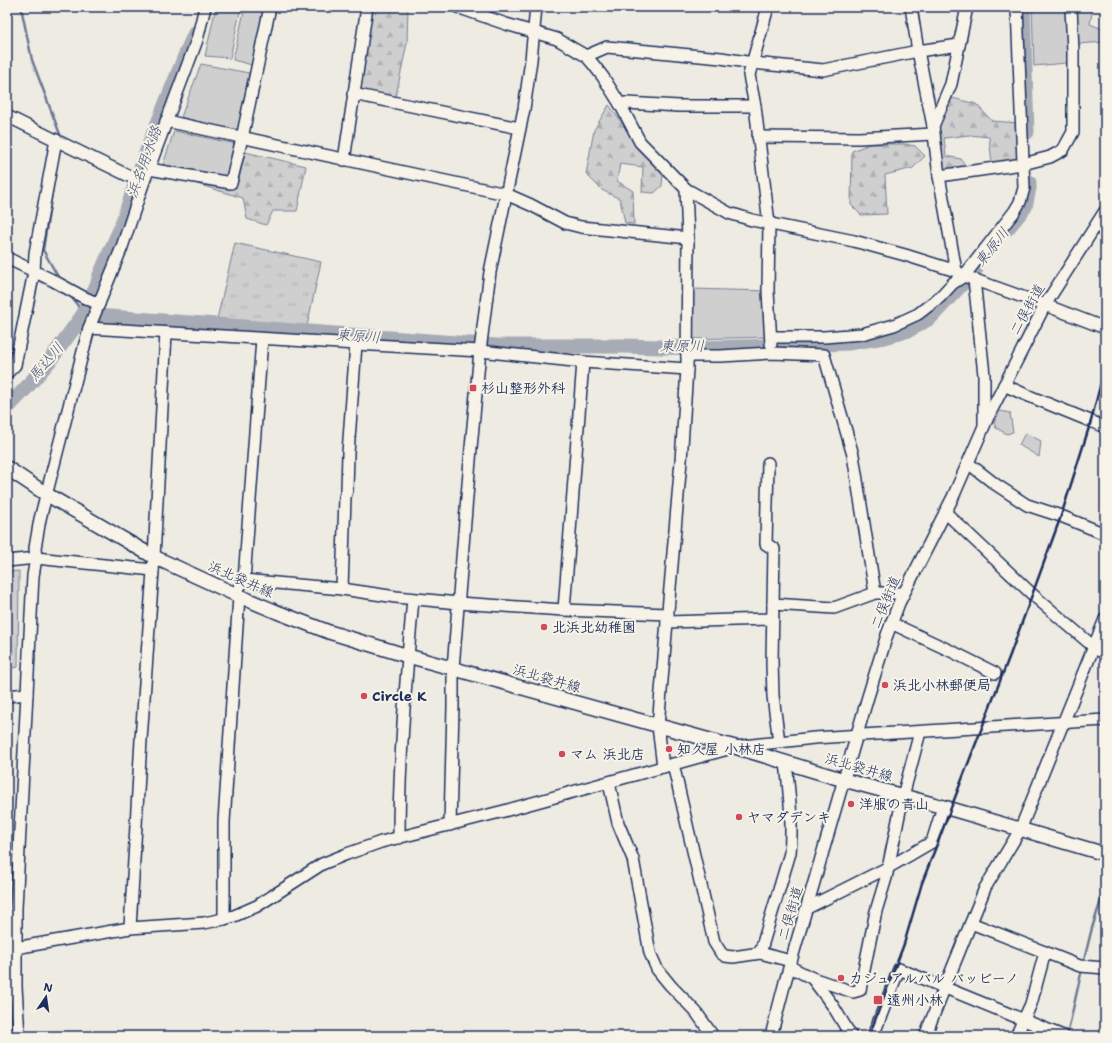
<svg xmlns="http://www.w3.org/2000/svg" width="1112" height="1043" font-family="'Shantell Sans','Klee One',sans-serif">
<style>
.grass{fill:#cfcfcf;stroke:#757f96}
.forest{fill:url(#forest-firs);stroke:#757f96}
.park{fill:url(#park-tufts);stroke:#757f96}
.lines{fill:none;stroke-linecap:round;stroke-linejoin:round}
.stream{stroke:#6e7992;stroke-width:2.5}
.river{stroke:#a6abb5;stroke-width:15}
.minor-casing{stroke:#1b2f5e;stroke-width:14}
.major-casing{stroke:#1b2f5e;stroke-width:16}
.minor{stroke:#f7f3e8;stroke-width:11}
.major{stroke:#f7f3e8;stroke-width:13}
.rail{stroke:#1b2f5e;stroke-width:2.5}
.poi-dot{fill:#d1495b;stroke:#f7f3e8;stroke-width:1.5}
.labels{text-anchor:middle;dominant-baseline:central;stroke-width:4;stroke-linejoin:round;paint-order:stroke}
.street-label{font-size:14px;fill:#1b2f5e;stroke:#f7f3e8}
.poi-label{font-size:14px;font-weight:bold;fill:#1b2f5e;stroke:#f7f3e8;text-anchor:start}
.water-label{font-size:15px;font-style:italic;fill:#455478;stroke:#f7f3e8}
</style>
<defs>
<pattern id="forest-firs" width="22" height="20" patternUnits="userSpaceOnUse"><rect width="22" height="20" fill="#cfcfcf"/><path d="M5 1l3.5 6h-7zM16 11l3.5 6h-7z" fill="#b1b2b4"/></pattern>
<pattern id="park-tufts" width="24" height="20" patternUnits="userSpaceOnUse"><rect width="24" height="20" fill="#cfcfcf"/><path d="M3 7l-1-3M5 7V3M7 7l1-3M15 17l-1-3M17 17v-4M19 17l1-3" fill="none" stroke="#b1b2b4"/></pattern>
</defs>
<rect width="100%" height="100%" fill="#eeebe2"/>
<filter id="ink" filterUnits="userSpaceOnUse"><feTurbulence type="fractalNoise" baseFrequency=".025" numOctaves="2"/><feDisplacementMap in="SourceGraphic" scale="8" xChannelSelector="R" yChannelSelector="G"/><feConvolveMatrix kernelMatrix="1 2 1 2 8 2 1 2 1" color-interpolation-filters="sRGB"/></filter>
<g filter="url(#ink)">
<g class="grass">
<polygon points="216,7 241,7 230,58 205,56"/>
<polygon points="245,7 267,7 252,65 233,60"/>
<polygon points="1032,7 1093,7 1090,24 1105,30 1105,42 1078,44 1077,62 1034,66"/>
<polygon points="201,64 249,73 238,132 181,117"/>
<polygon points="174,131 236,144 224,181 163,165"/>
<polygon points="691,289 768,291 771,337 687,339"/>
<polygon points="1000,411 1010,413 1013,432 1007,434 996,428 994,423"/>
<polygon points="1025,433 1041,441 1039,457 1019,445"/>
<polygon points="19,571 18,667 7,669 7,572"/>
</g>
<g class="forest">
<polygon points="370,7 408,7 407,43 395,100 358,89"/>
<polygon points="948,97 976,104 992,121 1019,123 1017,161 992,163 989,137 969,135 944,138 946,156 961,159 967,168 943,172 937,131"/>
<polygon points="609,105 643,152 663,174 662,186 654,193 642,192 643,167 620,164 617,181 633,191 634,224 625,223 620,199 602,190 586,174 594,130"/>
<polygon points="869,144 904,144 915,146 925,156 913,168 885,175 887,214 861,215 851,205 852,151"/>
<polygon points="245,152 306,166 297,211 273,211 266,225 247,219 243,198 197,184 198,179 238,182"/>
</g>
<polygon class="park" points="235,243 321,262 307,326 217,319"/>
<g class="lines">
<g class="stream">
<polyline points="21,7 32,60 61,137"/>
<polyline points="53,186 43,250 57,275"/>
<polyline points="70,295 78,306 80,313 83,315"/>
<polyline points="1083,964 1092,928 1105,888"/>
<polyline points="1067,1036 1082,969"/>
</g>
<g class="river">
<polyline points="1023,7 1027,132"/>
<polyline points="1007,229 1025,207 1029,188 1029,182"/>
<polyline points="83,315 497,346 623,346 698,348 778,346 848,343 884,337 909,330 930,318 976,269"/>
<polyline points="7,408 27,387 51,359 83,315 97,286 100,275 121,227 149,145 185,56 195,33"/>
</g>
<g class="minor-casing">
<g id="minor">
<polyline points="457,7 506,24 557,39 586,56 593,64 603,77 620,104 640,142 686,189 729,213 752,220 854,241 905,255 956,271 964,276 1045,305 1105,328"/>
<polyline points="768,7 749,75 755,106 769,224 768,291 771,344"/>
<polyline points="911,7 918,51 933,126 939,176 956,271"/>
<polyline points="586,56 607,47 721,58 753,63 823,70 918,51 959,45"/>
<polyline points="353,94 519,128"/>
<polyline points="620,104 626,103 679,106 755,106"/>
<polyline points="7,116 86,155 129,176 144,181"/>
<polyline points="166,121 506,194 531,205 565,223 581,227 688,238"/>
<polyline points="933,126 951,84 967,7"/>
<polyline points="758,137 859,138 934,134"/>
<polyline points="344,160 367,7"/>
<polyline points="149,169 231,183 242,138 270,7"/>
<polyline points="939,176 1023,164 1050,157 1063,150 1073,132 1073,51 1071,7"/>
<polyline points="7,258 52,280 83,297 99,304"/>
<polyline points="974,279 984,375 984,424"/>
<polyline points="89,328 356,344 480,351 583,362 687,369"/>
<polyline points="771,337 824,337 862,334 894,325 918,314 940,297 953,283 964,276 1014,212 1020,202 1024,188 1017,7"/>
<polyline points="687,356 721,356 771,353 824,355 853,455 875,593"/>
<polyline points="7,373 15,365 34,272 35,253 56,140"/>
<polyline points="1004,385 1024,394 1105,427"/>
<polyline points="768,463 766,544 774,549 772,661 773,696 779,742"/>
<polyline points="968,463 995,484 1027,505 1061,516 1105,534"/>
<polyline points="945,512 1033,595 1094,647 1105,654"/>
<polyline points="7,561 36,558 153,570"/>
<polyline points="244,580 342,589 396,597 458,603 564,610 668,614"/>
<polyline points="240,586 244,580 262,339"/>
<polyline points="342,589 345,497 347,490 348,453 356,344"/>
<polyline points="773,604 834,608 875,593 903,593"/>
<polyline points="564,610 583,362"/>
<polyline points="667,622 773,619"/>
<polyline points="891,623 953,652 995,673"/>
<polyline points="7,696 27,694"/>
<polyline points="673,764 714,942 721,953 725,956 733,957 760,953 791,961"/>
<polyline points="663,767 658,726 681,461 687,369 688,238 686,189"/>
<polyline points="609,783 618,823 633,859 650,953 657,969 670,985 696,1012 713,1036"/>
<polyline points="450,825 453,707 453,668 471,448 480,351 490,272 524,109 531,60 536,7"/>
<path d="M399 838C399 758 406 678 413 599"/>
<polyline points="807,908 889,867 932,842 943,807"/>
<polyline points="224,919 224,822 239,596"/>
<polyline points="971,923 1080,966 1105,968"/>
<polyline points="130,928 141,740 154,557 166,333"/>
<polyline points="7,952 15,948 130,928 204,923 224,919 234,916 257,906 322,864 347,854 381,842 504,811 735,747 814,738 1105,720"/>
<path d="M760 953 790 853C793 823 789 792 786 762"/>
<polyline points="790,967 812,978 833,1006 851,1036"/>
<polyline points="812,978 853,992 860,990 876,911 886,878 903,796 920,732"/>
<polyline points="19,1036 16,987 16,908 33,576 36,558 35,548 40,519 89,328 122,247 144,181 197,40 205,7"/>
<polyline points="771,1036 785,982 867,700 887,635 899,603 953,497 988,417 1045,305 1105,211"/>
<polyline points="873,1036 899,969 1063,1036"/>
<polyline points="925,1036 985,888 1020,830 1105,619"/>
<polyline points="1016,1036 1031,1004 1045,952"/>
</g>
</g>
<g class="major-casing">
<polyline id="major" points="7,468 46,494 154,557 239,596 277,612 329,632 408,656 735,747 844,780 951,809 1105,854"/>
</g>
<use href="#minor" class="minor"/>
<use href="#major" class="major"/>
<polyline class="rail" points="869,1036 904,944 922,883 1010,655 1061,516 1091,421 1105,367"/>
</g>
</g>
<g class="poi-dot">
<rect x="469" y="384" width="8" height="8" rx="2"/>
<circle cx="544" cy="627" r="4"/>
<circle cx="885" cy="685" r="4"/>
<circle cx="364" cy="696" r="4"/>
<circle cx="669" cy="749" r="4"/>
<circle cx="562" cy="754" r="4"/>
<circle cx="851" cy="804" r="4"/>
<circle cx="739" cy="817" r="4"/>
<circle cx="841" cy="978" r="4"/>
<rect x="873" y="995" width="10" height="10" rx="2"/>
</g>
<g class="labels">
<g class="street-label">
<text transform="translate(1027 309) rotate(-61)">二俣街道</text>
<text transform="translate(241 579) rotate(24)">浜北袋井線</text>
<text transform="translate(885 602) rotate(-68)">二俣街道</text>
<text transform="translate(547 678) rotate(16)">浜北袋井線</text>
<text transform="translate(859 767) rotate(16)">浜北袋井線</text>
<text transform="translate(790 913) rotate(-74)">二俣街道</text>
</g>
<g class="poi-label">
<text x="481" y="388">杉山整形外科</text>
<text x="552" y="627">北浜北幼稚園</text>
<text x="893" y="685">浜北小林郵便局</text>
<text x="372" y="696">Circle K</text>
<text x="677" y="749">知久屋 小林店</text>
<text x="570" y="754">マム 浜北店</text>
<text x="859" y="804">洋服の青山</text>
<text x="747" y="817">ヤマダデンキ</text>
<text x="849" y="978">カジュアルバル バッビーノ</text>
<text x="887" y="1000">遠州小林</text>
</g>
<g class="water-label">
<text transform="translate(144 162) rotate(-70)">浜名用水路</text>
<text transform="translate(992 247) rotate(-51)">東原川</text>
<text transform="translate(358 336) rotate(4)">東原川</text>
<text x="682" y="346">東原川</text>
<text transform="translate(46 362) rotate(-50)">馬込川</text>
</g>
</g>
<rect width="1112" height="1043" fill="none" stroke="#f7f3e8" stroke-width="24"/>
<rect x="12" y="12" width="1088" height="1019" fill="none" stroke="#1b2f5e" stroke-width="1.5" filter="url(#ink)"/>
<g transform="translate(46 997) rotate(13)" stroke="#f7f3e8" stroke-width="3" paint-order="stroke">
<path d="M0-3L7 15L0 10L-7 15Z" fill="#1b2f5e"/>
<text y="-6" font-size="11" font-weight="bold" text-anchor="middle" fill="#1b2f5e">N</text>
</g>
</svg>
